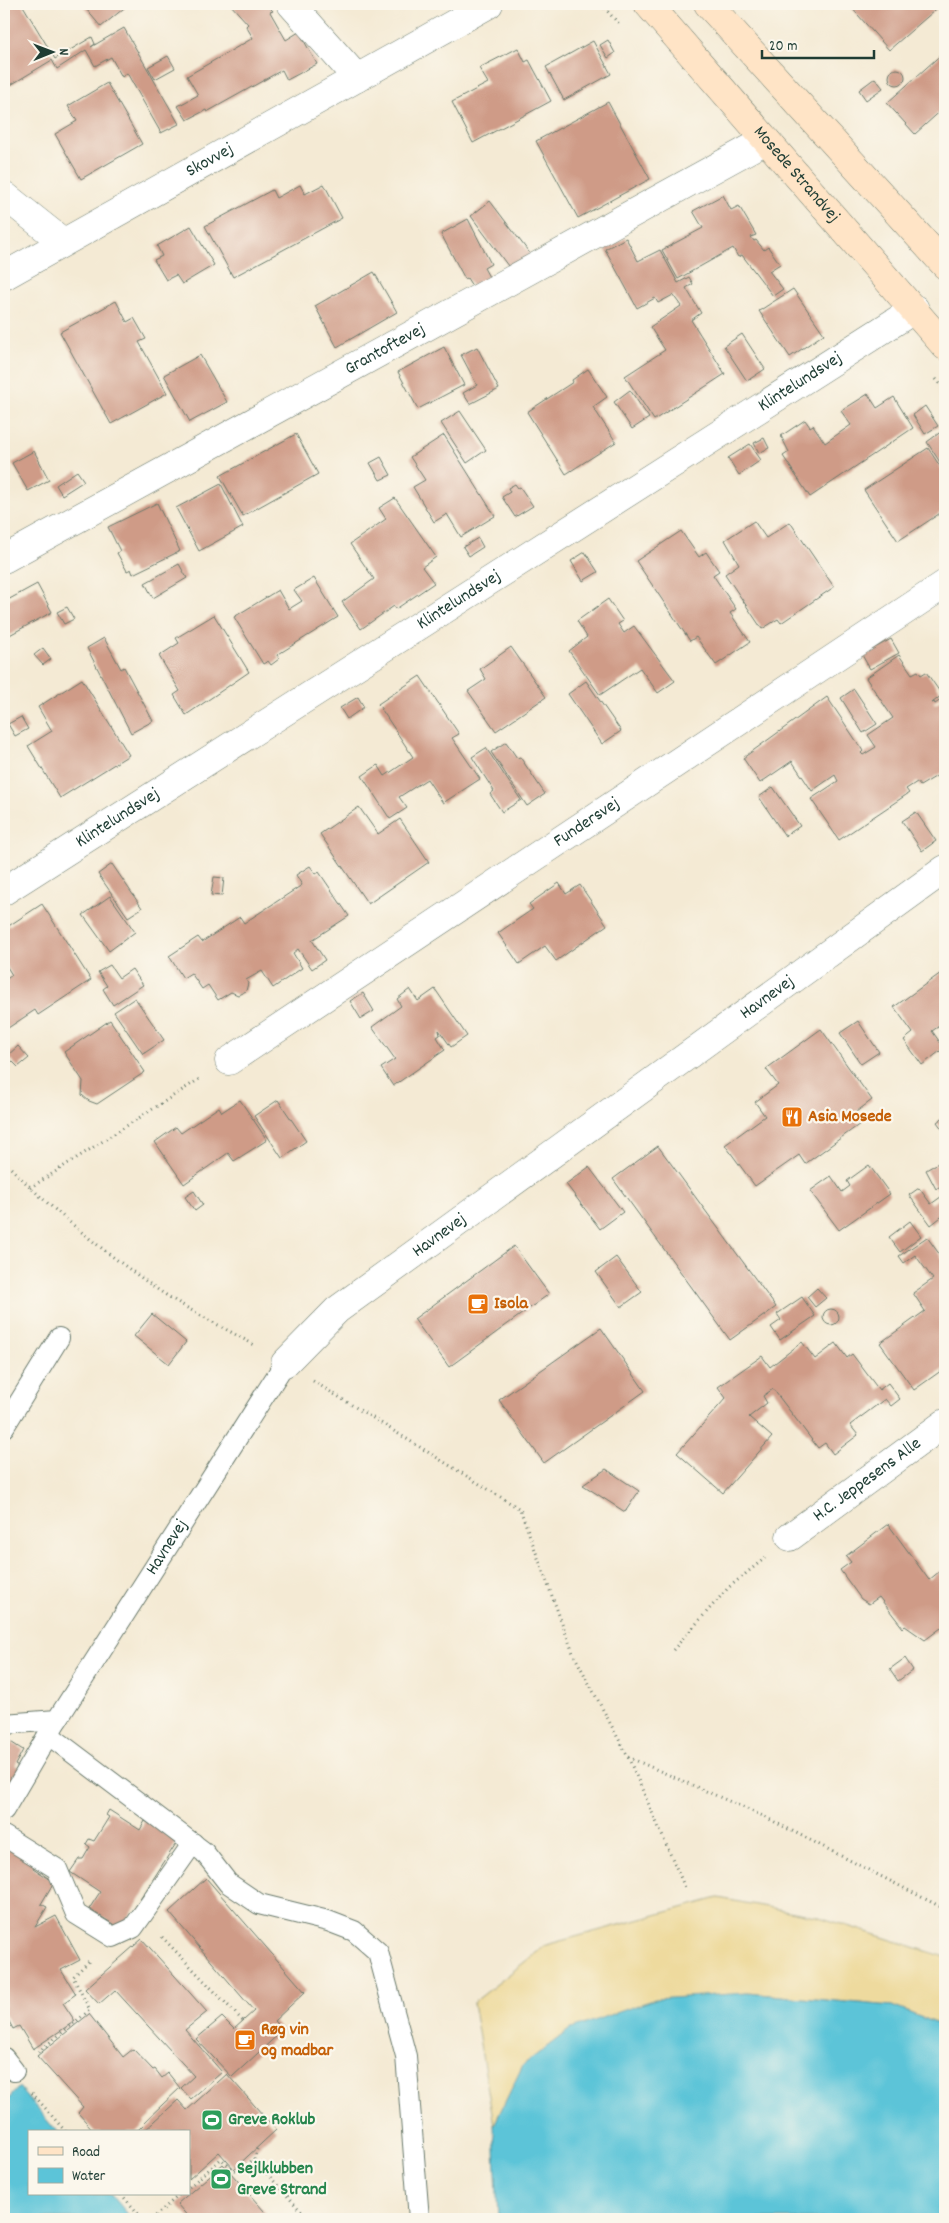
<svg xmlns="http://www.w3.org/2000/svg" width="949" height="2223" font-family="Dekko,sans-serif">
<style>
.sand{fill:#eeda9e;stroke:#868c69}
.water{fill:#5cc4d8;stroke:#3e8086}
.building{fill:#cf9b87}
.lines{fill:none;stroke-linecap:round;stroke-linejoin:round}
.lane-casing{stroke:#6a7a6c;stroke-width:22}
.street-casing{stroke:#6a7a6c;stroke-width:29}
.secondary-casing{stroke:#6a7a6c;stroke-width:29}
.path{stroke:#6a7a6c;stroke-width:3;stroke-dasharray:1 4;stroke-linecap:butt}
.lane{stroke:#fff;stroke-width:20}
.street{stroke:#fff;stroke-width:28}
.secondary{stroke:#ffe4c6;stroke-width:28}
.labels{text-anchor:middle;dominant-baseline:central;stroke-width:4.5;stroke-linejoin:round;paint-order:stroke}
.street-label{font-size:18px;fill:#1f3d34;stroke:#fbf7ec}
.food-label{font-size:18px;font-weight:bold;fill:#c56008;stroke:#fbf7ec;text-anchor:start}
.leisure-label{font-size:18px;font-weight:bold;fill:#27864d;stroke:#fbf7ec;text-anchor:start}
</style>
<rect width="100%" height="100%" fill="#fbf7ec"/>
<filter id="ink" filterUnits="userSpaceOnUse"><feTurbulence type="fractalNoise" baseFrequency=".02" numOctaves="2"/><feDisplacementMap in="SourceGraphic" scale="10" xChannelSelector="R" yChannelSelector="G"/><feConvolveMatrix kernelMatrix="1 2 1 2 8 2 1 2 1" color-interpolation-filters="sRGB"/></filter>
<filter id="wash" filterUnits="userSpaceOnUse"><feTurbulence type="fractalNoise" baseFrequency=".0096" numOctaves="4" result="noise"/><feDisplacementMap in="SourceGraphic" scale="20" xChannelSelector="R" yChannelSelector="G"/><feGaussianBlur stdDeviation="1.12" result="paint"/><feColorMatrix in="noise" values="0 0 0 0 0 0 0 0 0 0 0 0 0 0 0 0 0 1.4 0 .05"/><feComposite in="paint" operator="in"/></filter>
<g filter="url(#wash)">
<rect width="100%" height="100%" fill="#f4ead4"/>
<polygon class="sand" points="718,1898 816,1916 945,1957 945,2027 892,2006 747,1993 569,2030 523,2065 494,2125 473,2003 546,1945"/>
<g class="water">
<polygon points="747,1993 892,2006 945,2027 945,2219 498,2219 494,2125 523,2065 569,2030 655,1999"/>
<polygon points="19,2087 57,2132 29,2132 29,2194 111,2194 132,2219 4,2219 4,2104"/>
</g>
<g id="blocks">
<g class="building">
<polygon points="4,4 22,4 55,59 92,37 95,44 91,47 124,28 179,124 161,133 127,73 122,77 111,57 95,66 86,50 57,69 52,60 4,89"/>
<polygon points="82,4 129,4 101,27"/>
<polygon points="230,4 266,4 273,11 270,12 286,40 299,32 317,64 287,80 282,70 207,112 206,110 187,120 178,106 198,95 187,76 253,38 246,26 248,24"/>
<polygon points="374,4 392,4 378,11"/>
<polygon points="853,4 942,4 889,50 850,6"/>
<polygon points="608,40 615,53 608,58 600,45"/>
<polygon points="593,41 611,74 564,100 546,67"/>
<polygon points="518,48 525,62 529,60 551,101 473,143 452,102 488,83 479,68"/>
<polygon points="945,51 945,107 915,134 887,103"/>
<polygon points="168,56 175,68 155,79 148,67"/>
<circle cx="897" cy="77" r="8"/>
<polygon points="875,78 883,88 866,100 859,90"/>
<polygon points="107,83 142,144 81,179 55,134 77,121 68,106"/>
<polygon points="608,102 650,179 578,218 536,141"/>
<polygon points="324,184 342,218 233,277 205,226 272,190 276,198 300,185 305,194"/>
<polygon points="723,195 731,210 739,206 756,235 751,237 754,241 756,240 764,250 768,247 780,264 769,271 783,289 773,296 742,255 738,257 733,248 678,279 662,250 703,228 693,211"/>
<polygon points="490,201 531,255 511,270 471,216"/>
<polygon points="468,219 491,264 484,268 489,277 472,286 467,278 465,279 441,234"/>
<polygon points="191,226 214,265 182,284 176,275 166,280 154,260 162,256 157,246"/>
<polygon points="626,238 638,261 660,250 678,283 689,277 693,284 686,288 701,313 691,320 725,374 654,420 625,376 665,350 650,327 681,306 673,295 658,303 655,298 637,308 605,249"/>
<polygon points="374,272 397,312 337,347 315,306"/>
<polygon points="793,289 824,334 790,357 759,311"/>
<polygon points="116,301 127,322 134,318 146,339 139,342 167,393 111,424 60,332"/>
<polygon points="742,334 765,369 747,381 724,346"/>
<polygon points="444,347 464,385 418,409 398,372"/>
<polygon points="477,347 499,389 470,404 463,393 477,385 461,355"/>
<polygon points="200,355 227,402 190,422 164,375"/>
<polygon points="588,369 607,397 593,407 616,442 566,474 527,412 573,382 572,380"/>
<polygon points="630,390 649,418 632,429 614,402"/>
<polygon points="868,394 877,408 894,397 913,428 810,497 783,456 789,452 781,436 805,420 810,427 813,425 825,443 851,425 841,411"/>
<polygon points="925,406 938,426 925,434 913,415"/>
<polygon points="460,411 486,450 467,463 441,423"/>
<polygon points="942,431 945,435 945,470 927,442"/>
<polygon points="296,434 318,474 243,516 220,476"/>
<polygon points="444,435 495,516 461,537 447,514 434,522 413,487 425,480 410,457"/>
<polygon points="764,438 769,448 759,453 754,443"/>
<polygon points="750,444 761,460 739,475 728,458"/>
<polygon points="928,448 945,474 945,510 898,541 864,490"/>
<polygon points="34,451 49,480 28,491 12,463"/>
<polygon points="381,457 391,475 380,480 370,463"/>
<polygon points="77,471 84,481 62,495 56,485"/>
<polygon points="221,484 243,527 199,551 176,508"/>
<polygon points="515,484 518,488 520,487 533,506 515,517 502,497 510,492 508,488"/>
<polygon points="395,498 436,557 422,567 434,583 396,609 394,606 361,629 342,602 374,579 350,544 386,519 379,508"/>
<polygon points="157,503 180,551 133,574 131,569 127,571 117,553 120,551 108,527"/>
<polygon points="754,521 766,538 790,522 834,587 781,623 778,619 762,629 725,574 739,564 725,540"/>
<polygon points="681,531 699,557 706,552 719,571 713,575 736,609 730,613 750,642 716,665 696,637 690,641 636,561"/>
<polygon points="478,538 483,547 469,556 463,547"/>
<polygon points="585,552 598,572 583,581 571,561"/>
<polygon points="179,564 187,578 153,598 145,583"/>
<polygon points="314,578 338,617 277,655 279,659 271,665 268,661 263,664 234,617 278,590 289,609 302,601 294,590"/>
<polygon points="37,584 52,612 4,638 4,602"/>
<polygon points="608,599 623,621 618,624 624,633 634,626 675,681 658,693 640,668 600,695 569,651 587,637 577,621"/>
<polygon points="67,607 74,619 64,624 57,612"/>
<polygon points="214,615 249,672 186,715 174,695 180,691 159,656 179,643 176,638"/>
<polygon points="104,638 121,669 124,667 153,721 131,733 87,648"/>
<polygon points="891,639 899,653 870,669 862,655"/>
<polygon points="511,647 546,697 496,731 468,691 486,679 480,669"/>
<polygon points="43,648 51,659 43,665 34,655"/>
<polygon points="899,655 912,674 918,671 921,675 926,672 942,695 932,703 934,702 935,704 945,697 945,771 920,786 917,782 906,789 909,793 839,840 811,799 838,781 835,775 812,791 792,761 760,783 743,758 827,697 863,751 861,753 863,755 876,747 868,735 893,718 866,678"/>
<polygon points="420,676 459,734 452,738 480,779 443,803 427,779 399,797 407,808 390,819 362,776 378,765 385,776 413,757 378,704"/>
<polygon points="82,679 129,755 60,798 28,746 52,731 38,707"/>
<polygon points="586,681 621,731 602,744 568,694"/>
<polygon points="854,689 877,724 863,733 841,698"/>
<polygon points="358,697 364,707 347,719 340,708"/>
<polygon points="21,717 28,729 15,736 8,724"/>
<polygon points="506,742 517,758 520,757 545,794 527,806 491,752"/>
<polygon points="486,748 521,800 502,812 490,794 494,791 472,757"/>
<polygon points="773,787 800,826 785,836 759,797"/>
<polygon points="359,807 378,834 400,819 429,862 368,904 320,834"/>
<polygon points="916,812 936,841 922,851 902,821"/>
<polygon points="112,864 142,908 128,917 98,874"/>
<polygon points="310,866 316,874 319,872 349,916 312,940 325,960 312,969 298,949 293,953 302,968 273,988 262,971 246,980 248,983 246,991 238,995 231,992 218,1000 208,985 202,989 191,973 183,978 169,956 198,937 202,942 240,917 244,923 302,885 296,875"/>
<polygon points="214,877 224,878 222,896 211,895"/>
<polygon points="559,883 566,894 580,885 607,925 556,961 545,946 519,964 498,933 533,909 529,904"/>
<polygon points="110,896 135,932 109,951 83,915"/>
<polygon points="42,904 91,980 38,1015 35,1010 8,1028 4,1022 4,981 12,975 4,962 4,929"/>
<polygon points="110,965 119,978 132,969 143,985 113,1005 103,989 107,986 98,972"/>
<polygon points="945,970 945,1022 932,1031 944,1048 922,1065 904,1040 913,1033 894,1007"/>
<polygon points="410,989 418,1001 435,989 467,1036 451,1047 439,1030 440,1035 437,1037 445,1050 393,1086 381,1068 395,1059 372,1027 401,1006 397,999"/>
<polygon points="363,993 374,1011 361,1019 350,1001"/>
<polygon points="135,998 164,1040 143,1054 114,1012"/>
<polygon points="110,1020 145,1072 97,1104 89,1101 82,1095 83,1081 64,1052"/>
<polygon points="858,1021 879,1052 861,1064 840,1033"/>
<polygon points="821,1029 872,1100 852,1115 860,1124 805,1164 799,1155 755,1186 725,1145 765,1116 755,1102 778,1085 766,1069"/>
<polygon points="18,1046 29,1058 18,1067 7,1056"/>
<polygon points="240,1100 267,1140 234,1161 228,1153 184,1184 155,1142 176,1127 181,1133 219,1107 222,1112"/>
<polygon points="278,1100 306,1141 282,1158 254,1116"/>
<polygon points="945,1116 945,1133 937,1122"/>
<polygon points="658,1146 776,1307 730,1340 613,1179"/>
<polygon points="940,1162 945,1172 945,1183 936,1189 926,1170"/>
<polygon points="869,1165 890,1194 839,1230 810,1191 831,1176 842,1192 850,1186 847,1181"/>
<polygon points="589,1167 623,1212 600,1229 566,1184"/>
<polygon points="919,1188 931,1204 945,1194 945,1214 931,1225 909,1195"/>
<polygon points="194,1191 203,1205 195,1211 185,1197"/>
<polygon points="910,1221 921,1236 900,1252 889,1237"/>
<polygon points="927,1237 945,1262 945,1368 914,1390 880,1343 925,1311 913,1293 933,1279 915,1255 904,1263 899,1256"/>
<polygon points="514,1246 549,1294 449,1367 414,1319"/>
<polygon points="616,1257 642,1292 621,1307 596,1272"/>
<polygon points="817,1288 826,1298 815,1307 807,1297"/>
<polygon points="802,1297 815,1316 780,1340 771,1327 781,1320 777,1314"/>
<circle cx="831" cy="1317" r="8"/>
<polygon points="152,1314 186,1342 169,1364 134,1336"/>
<polygon points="601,1328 645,1391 544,1463 499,1400"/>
<polygon points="802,1342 815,1359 836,1343 847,1358 852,1354 879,1390 888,1383 900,1399 891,1406 885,1399 850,1425 858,1435 833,1454 825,1443 818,1448 773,1389 763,1396 767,1403 749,1417 772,1437 723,1493 677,1453 726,1398 718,1387 762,1356 770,1367"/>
<polygon points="606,1469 639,1491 625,1512 583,1485"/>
<polygon points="888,1524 929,1580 940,1571 945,1578 945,1625 925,1640 905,1626 903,1628 879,1597 869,1604 861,1599 840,1570 851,1562 846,1556"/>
<polygon points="905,1658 913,1670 898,1681 890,1669"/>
<polygon points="6,1739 23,1750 15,1765 22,1769 4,1799 4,1741"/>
<polygon points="109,1810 140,1830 145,1821 177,1842 121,1929 89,1909 100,1892 70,1872 79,1859 83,1859 90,1847 86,1844 89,1839 94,1841 109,1817 106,1815"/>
<polygon points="11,1847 36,1863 33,1868 54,1882 41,1904 47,1907 35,1927 56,1916 80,1960 61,1970 76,1994 63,2003 75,2021 33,2049 19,2026 13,2029 4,2012 4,1858"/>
<polygon points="206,1878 305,1992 274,2021 283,2030 232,2077 196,2039 222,2017 234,2029 254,2011 169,1912"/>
<polygon points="142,1939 207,2012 185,2030 222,2072 191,2099 181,2088 194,2076 115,1990 99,2004 85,1989"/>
<polygon points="89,2014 123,2057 133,2049 153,2070 155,2069 162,2078 168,2073 180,2088 144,2122 145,2123 136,2132 95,2132 78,2113 83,2107 37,2056"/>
<polygon points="227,2074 276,2130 234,2169 219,2152 189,2179 189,2132 143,2132 178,2100 187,2110"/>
<polygon points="223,2164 271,2219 190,2219 177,2204"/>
</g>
</g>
</g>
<g filter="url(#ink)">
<use href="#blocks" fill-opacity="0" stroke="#6a7a6c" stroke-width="1"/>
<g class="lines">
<g class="lane-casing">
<g id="lane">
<polyline points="4,1427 59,1338"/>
<path id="s1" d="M4 1724 57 1720 285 1363"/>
<polyline points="49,1735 204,1852 228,1883 259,1904 328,1921 354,1931 378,1952 406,2056 419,2219"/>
<polyline points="4,1810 55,1723"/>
<polyline points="4,1836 57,1869 76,1914 113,1937 133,1928 193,1843"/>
<polyline points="4,2058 14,2071"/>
</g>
</g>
<g class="street-casing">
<g id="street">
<polyline points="291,4 357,78"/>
<polyline points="4,195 63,242"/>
<path id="s2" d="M4 276 489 4"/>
<path id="s3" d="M4 559 766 140"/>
<path id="s4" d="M4 891 915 309"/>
<path id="s5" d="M229 1061 945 584"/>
<path id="s6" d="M285 1363 337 1310 945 869"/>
<path id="s7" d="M790 1537 945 1423"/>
</g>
</g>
<g class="secondary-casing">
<g id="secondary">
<path id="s8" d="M648 4 945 346"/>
<polyline points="708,4 945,265"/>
</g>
</g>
<g class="path">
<polyline points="601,4 619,24"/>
<polyline points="936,379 945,390"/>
<path d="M4 1161C49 1208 103 1251 157 1289 188 1310 223 1327 256 1346"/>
<polyline points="30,1188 201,1078"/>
<polyline points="313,1381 520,1509 573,1653 628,1757 686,1890"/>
<polyline points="673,1650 728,1588 765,1558"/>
<polyline points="628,1757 763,1816 945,1909"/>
<polyline points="162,1937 243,2021"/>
<polyline points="38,2052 90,2010 73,1977 91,1959"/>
<polyline points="32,2093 66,2132"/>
<polyline points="257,2149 254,2159 308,2219"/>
<polyline points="189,2187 221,2159 237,2172 254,2159"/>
<polyline points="121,2194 143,2219"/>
<polyline points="152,2219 180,2194"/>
</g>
<use href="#lane" class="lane"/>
<use href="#street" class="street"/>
<use href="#secondary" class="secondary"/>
</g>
</g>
<defs>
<g id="restaurant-square" transform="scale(1.125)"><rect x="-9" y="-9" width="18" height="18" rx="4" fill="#e8710a" stroke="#fbf7ec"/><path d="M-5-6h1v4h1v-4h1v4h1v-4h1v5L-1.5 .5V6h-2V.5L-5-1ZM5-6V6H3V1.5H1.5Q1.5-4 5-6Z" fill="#fff"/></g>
<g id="cafe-square" transform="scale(1.125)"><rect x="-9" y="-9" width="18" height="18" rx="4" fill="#e8710a" stroke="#fbf7ec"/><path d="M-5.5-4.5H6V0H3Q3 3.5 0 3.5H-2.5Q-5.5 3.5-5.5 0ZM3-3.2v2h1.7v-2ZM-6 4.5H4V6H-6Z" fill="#fff"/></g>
<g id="stadium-square" transform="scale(1.125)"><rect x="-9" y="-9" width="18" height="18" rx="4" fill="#2e9e5b" stroke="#fbf7ec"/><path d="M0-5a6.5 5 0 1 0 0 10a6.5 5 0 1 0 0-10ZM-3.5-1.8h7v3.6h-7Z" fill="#fff"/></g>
</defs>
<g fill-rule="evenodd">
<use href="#restaurant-square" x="792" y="1117"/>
<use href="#cafe-square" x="478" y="1304"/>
<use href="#cafe-square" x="245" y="2040"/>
<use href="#stadium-square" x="212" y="2120"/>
<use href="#stadium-square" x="221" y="2179"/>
</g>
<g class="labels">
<g class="street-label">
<text stroke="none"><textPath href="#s2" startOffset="236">Skovvej</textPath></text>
<text stroke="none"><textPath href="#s8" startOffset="226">Mosede Strandvej</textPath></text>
<text stroke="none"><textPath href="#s3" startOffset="435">Grantoftevej</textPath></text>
<text stroke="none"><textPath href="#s4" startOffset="945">Klintelundsvej</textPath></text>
<text stroke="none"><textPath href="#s4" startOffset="540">Klintelundsvej</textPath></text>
<text stroke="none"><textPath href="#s4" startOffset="135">Klintelundsvej</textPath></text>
<text stroke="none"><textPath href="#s5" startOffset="430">Fundersvej</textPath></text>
<text stroke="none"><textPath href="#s6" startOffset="606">Havnevej</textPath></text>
<text stroke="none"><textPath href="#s6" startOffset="201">Havnevej</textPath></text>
<text stroke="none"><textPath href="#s7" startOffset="96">H.C. Jeppesens Alle</textPath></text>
<text stroke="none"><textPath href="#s1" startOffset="258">Havnevej</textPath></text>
</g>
<g class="food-label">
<text x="808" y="1117">Asia Mosede</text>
<text x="494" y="1304">Isola</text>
<text x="261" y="2030">Røg vin<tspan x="261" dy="21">og madbar</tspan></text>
</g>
<g class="leisure-label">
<text x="228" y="2120">Greve Roklub</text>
<text x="237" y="2169">Sejlklubben<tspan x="237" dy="21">Greve Strand</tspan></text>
</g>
</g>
<rect width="949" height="2223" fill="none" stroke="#fbf7ec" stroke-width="20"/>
<rect x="28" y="2130" width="162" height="65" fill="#fbf7ec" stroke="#a3ada2"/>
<rect x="38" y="2147" width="25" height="8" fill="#ffe4c6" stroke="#a3ada2"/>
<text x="72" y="2156" font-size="15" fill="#1f3d34">Road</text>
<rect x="38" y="2168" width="25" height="15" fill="#5cc4d8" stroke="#a3ada2"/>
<text x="72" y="2180" font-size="15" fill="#1f3d34">Water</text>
<g transform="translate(52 52) rotate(89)" stroke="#fbf7ec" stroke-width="4" paint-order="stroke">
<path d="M0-4L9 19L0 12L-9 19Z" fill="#1f3d34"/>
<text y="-8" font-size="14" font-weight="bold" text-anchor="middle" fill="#1f3d34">N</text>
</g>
<path d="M762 50v8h112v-8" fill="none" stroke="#1f3d34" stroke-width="2.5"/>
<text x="769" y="50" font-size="15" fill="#1f3d34" stroke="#fbf7ec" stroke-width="4" paint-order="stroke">20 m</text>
</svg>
